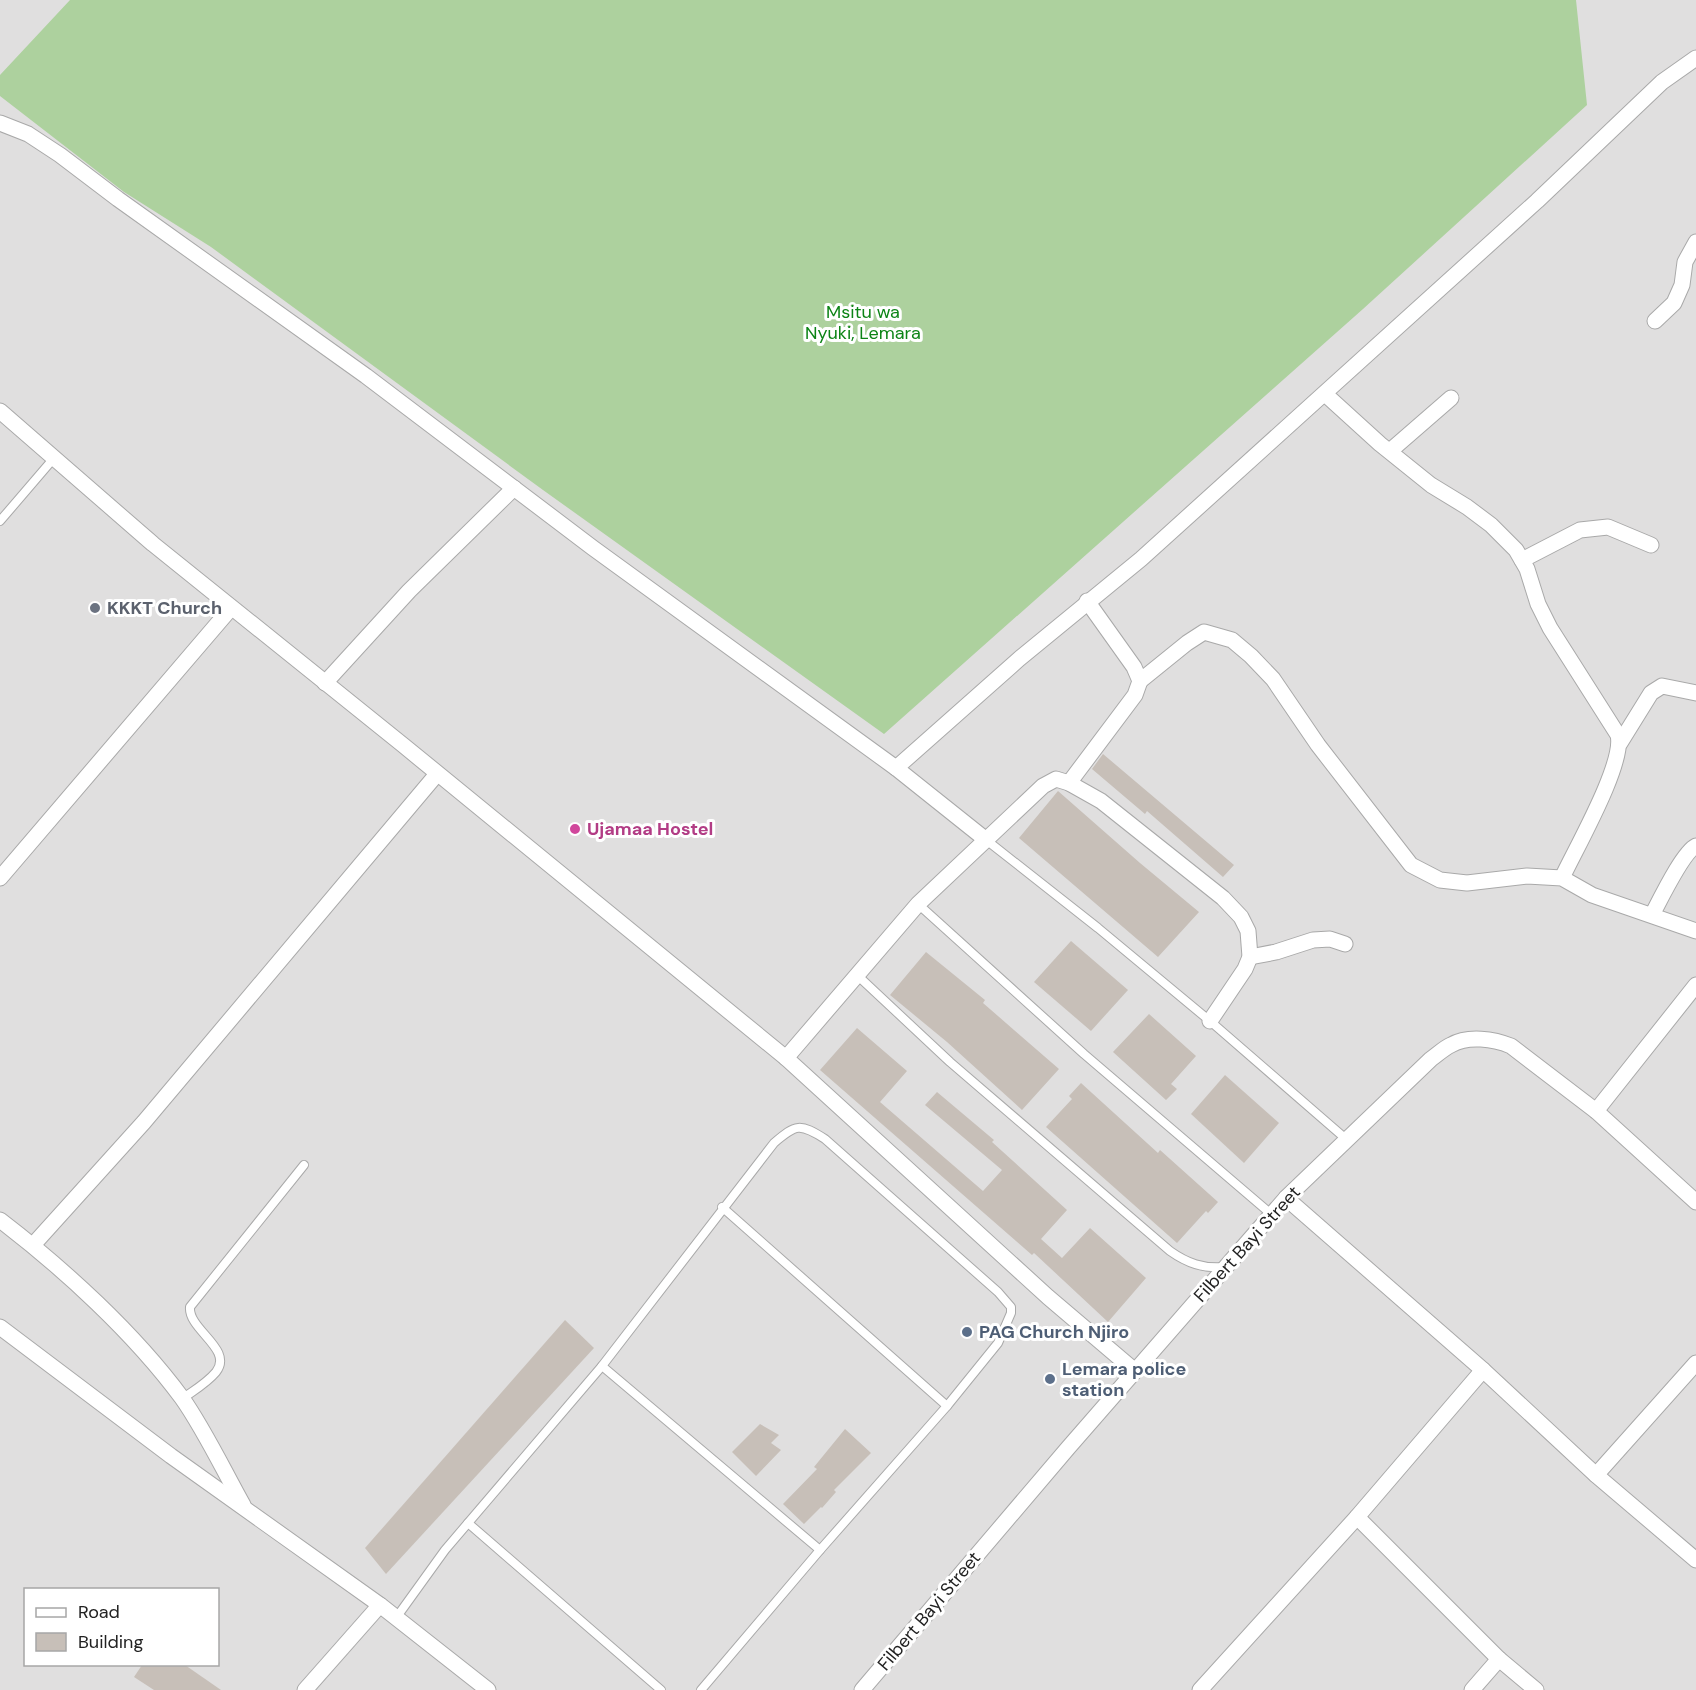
<svg xmlns="http://www.w3.org/2000/svg" width="1696" height="1690" font-family="'DM Sans',sans-serif">
<style>
.residential{fill:#e0dfdf;fill-rule:evenodd}
.forest{fill:#add19e}
.building{fill:#c7bfb8}
.lines{fill:none;stroke-linecap:round;stroke-linejoin:round}
.lane-casing{stroke:#a9a9a9;stroke-width:10}
.street-casing{stroke:#a9a9a9;stroke-width:17}
.lane{stroke:#fff;stroke-width:8}
.street{stroke:#fff;stroke-width:15}
.worship-dot{fill:#6b7280;stroke:#fff;stroke-width:2}
.hotel-dot{fill:#d1479c;stroke:#fff;stroke-width:2}
.service-dot{fill:#5c6f8a;stroke:#fff;stroke-width:2}
.labels{text-anchor:middle;dominant-baseline:central;stroke-width:6;stroke-linejoin:round;paint-order:stroke}
.park-label{font-size:18px;fill:#0c8416;stroke:#fff}
.worship-label{font-size:18px;font-weight:bold;fill:#5b616d;stroke:#fff;text-anchor:start}
.hotel-label{font-size:18px;font-weight:bold;fill:#b23c85;stroke:#fff;text-anchor:start}
.street-label{font-size:18px;fill:#222;stroke:#fff}
.service-label{font-size:18px;font-weight:bold;fill:#4e5e75;stroke:#fff;text-anchor:start}
</style>
<rect width="100%" height="100%" fill="#f2efe9"/>
<path class="residential" d="M0 0H1696V1690H0ZM26 1590H218V1664H26Z"/>
<polygon class="forest" points="70,0 1576,0 1587,105 1363,309 884,734 543,490 211,247 124,192 0,96 0,75"/>
<g class="building">
<polygon points="1103,754 1234,865 1223,877 1147,811 1145,814 1092,769"/>
<polygon points="1058,791 1140,863 1199,912 1158,957 1019,838"/>
<polygon points="1071,941 1128,990 1091,1031 1034,982"/>
<polygon points="926,952 985,1000 983,1003 1059,1069 1022,1110 947,1042 890,995"/>
<polygon points="1149,1014 1196,1056 1171,1084 1177,1089 1166,1100 1113,1052"/>
<polygon points="857,1028 907,1071 880,1102 983,1191 1002,1170 925,1105 937,1092 994,1140 992,1142 1067,1210 1041,1239 1062,1258 1090,1228 1146,1278 1108,1322 1034,1253 1032,1255 820,1070"/>
<polygon points="1225,1075 1279,1123 1244,1163 1191,1114"/>
<polygon points="1081,1083 1158,1153 1160,1150 1218,1202 1208,1213 1206,1211 1177,1243 1046,1127 1072,1099 1069,1096"/>
<polygon points="565,1320 594,1348 386,1574 365,1548"/>
<polygon points="760,1424 779,1435 771,1443 781,1450 756,1476 732,1452"/>
<polygon points="845,1429 871,1453 834,1490 836,1492 822,1508 821,1507 804,1524 783,1504 817,1469 814,1467"/>
<polygon points="142,1665 185,1665 221,1690 154,1690 134,1677"/>
</g>
<g class="lines">
<g class="lane-casing">
<g id="lane">
<polyline points="0,521 54,458"/>
<polyline points="985,839 1098,928 1210,1021 1346,1139"/>
<polyline points="918,904 1084,1054 1271,1214"/>
<path d="M857 975 950 1062 1170 1251C1187 1263 1203 1269 1225 1267"/>
<polyline points="722,1207 947,1406"/>
<polyline points="602,1366 820,1550"/>
<path d="M182 1399C193 1391 207 1383 216 1372 234 1349 188 1330 190 1307L304 1165"/>
<polyline points="468,1523 661,1690"/>
<path d="M396 1618 445 1550 602 1366 774 1143C796 1124 800 1123 825 1139L998 1292 1011 1307V1313L998 1343 947 1406 820 1550 701 1690"/>
</g>
</g>
<g class="street-casing">
<g id="street">
<polyline points="0,123 28,134 60,155 118,199 366,376 593,548 896,768 985,839"/>
<polyline points="1655,321 1674,303 1682,285 1685,262 1696,242"/>
<path d="M1325 394 1380 444 1431 485 1467 507 1491 525 1516 550 1527 569 1538 604 1550 628 1618 735C1625 763 1576 848 1562 878"/>
<polyline points="0,411 153,544 403,745 786,1058 1048,1297 1135,1371"/>
<polyline points="1390,451 1451,398"/>
<polyline points="1522,560 1580,530 1608,527 1651,545"/>
<polyline points="1140,681 1187,643 1204,632 1232,640 1251,656 1273,679 1318,745 1411,865 1440,880 1467,883 1527,876 1562,878 1592,895 1696,931"/>
<polyline points="325,683 409,591 514,488"/>
<polyline points="1620,743 1651,693 1662,686 1696,693"/>
<polyline points="896,768 1019,659 1141,559 1537,201 1662,82 1696,58"/>
<polyline points="1069,783 1135,695 1140,681 1134,667 1087,601"/>
<polyline points="0,878 231,608"/>
<path d="M1652 915C1660 900 1683 852 1696 846"/>
<polyline points="1250,957 1276,952 1313,940 1330,939 1345,944"/>
<polyline points="786,1058 918,904 1043,786 1056,779 1069,783 1101,801 1223,898 1241,917 1248,931 1250,957 1245,969 1210,1021"/>
<polyline points="1596,1111 1696,985"/>
<polyline points="1286,1198 1483,1370 1596,1475 1696,1560"/>
<path d="M0 1220C64 1269 134 1333 182 1398 204 1429 224 1471 243 1505"/>
<polyline points="33,1245 144,1122 437,774"/>
<polyline points="0,1327 171,1456 380,1605 488,1690"/>
<polyline points="1596,1475 1696,1363"/>
<polyline points="1357,1517 1499,1659 1536,1690"/>
<polyline points="305,1690 380,1605"/>
<path d="M862 1690 1068 1448 1286 1198 1431 1059C1437 1055 1444 1048 1451 1045 1468 1035 1494 1039 1511 1046L1596 1111 1696 1202"/>
<polyline points="1200,1690 1357,1517 1483,1370"/>
<polyline points="1472,1690 1499,1659"/>
</g>
</g>
<use href="#lane" class="lane"/>
<use href="#street" class="street"/>
</g>
<circle class="worship-dot" cx="95" cy="608" r="6"/>
<circle class="hotel-dot" cx="575" cy="829" r="6"/>
<g class="service-dot">
<circle cx="967" cy="1332" r="6"/>
<circle cx="1050" cy="1379" r="6"/>
</g>
<g class="labels">
<g class="park-label">
<text x="863" y="312">Msitu wa<tspan x="863" dy="21">Nyuki, Lemara</tspan></text>
</g>
<g class="worship-label">
<text x="107" y="608">KKKT Church</text>
</g>
<g class="hotel-label">
<text x="587" y="829">Ujamaa Hostel</text>
</g>
<g class="street-label">
<text transform="translate(1247 1244) rotate(-48)">Filbert Bayi Street</text>
<text transform="translate(929 1611) rotate(-50)">Filbert Bayi Street</text>
</g>
<g class="service-label">
<text x="979" y="1332">PAG Church Njiro</text>
<text x="1062" y="1369">Lemara police<tspan x="1062" dy="21">station</tspan></text>
</g>
</g>
<rect x="24" y="1588" width="195" height="78" fill="#ffffff" stroke="#a7a7a7" stroke-width="1.5"/>
<rect x="36" y="1608" width="30" height="9" fill="#ffffff" stroke="#a7a7a7" stroke-width="1.5"/>
<text x="78" y="1618" font-size="18" fill="#222222">Road</text>
<rect x="36" y="1633" width="30" height="18" fill="#c7bfb8" stroke="#a7a7a7" stroke-width="1.5"/>
<text x="78" y="1648" font-size="18" fill="#222222">Building</text>
</svg>
